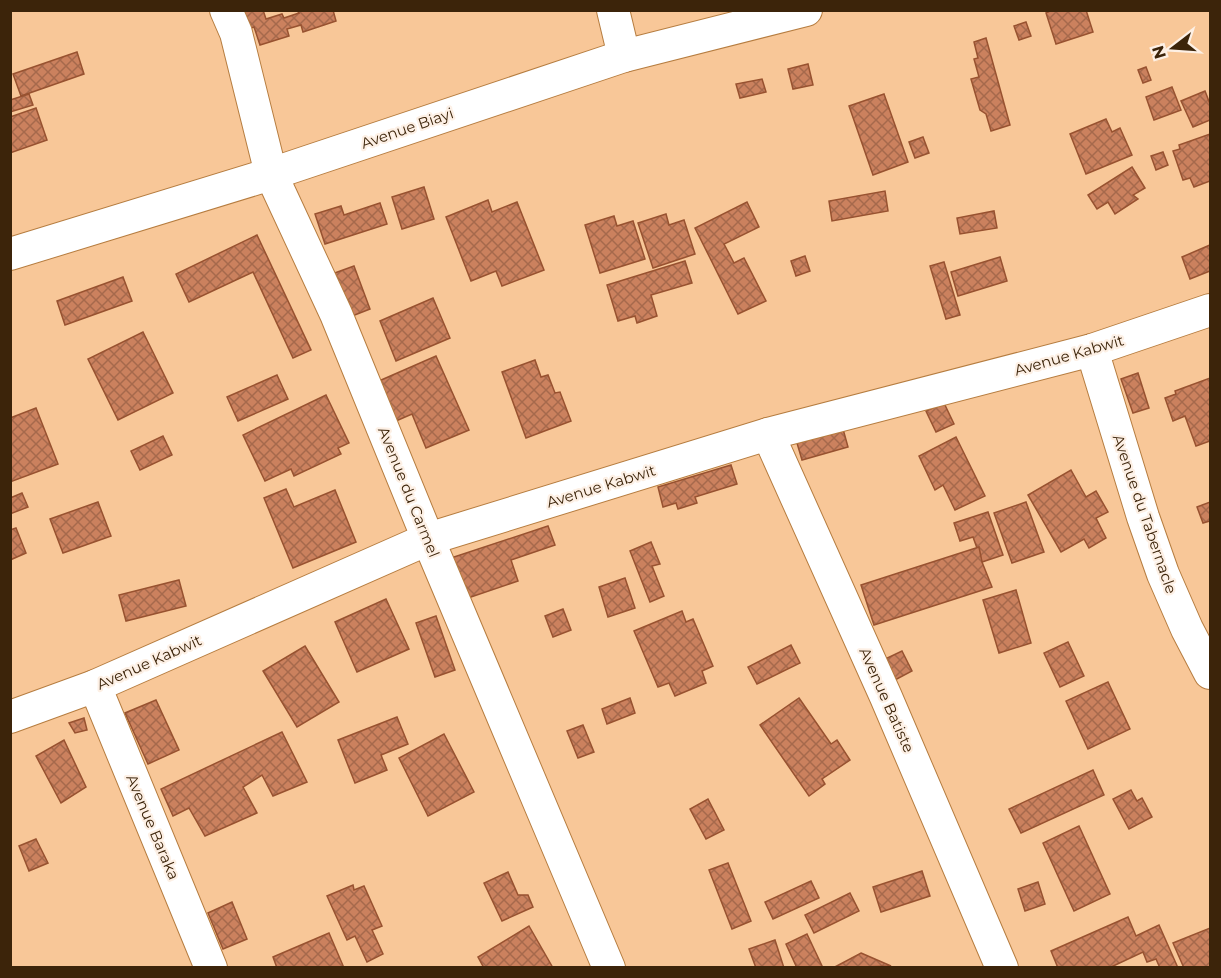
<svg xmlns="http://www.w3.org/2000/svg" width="1221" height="978" font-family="Montserrat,sans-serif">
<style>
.building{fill:url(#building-cross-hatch);stroke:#985230;stroke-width:1.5}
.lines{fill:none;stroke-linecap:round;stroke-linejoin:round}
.minor-casing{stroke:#b67d40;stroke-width:34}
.minor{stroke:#fff;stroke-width:32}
.labels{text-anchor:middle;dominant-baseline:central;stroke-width:4.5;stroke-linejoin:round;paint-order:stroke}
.street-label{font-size:15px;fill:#3c240a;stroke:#fdf0e5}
</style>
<defs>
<pattern id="building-cross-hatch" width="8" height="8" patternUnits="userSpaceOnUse" patternTransform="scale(1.5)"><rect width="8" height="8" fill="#cb815e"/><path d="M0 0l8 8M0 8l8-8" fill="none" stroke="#a6694c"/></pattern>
</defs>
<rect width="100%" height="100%" fill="#f8c798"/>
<g class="building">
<polygon points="242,10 263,10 266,19 282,14 284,18 299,13 297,10 333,10 336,21 303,32 301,25 287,29 289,36 260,45 254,27 248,29"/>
<polygon points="1052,10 1086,10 1093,32 1056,44 1046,13"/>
<polygon points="1026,22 1031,36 1019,40 1014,26"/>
<polygon points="986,38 1010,125 991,131 986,114 980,110 971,79 979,77 974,59 978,58 974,42"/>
<polygon points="77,52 84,74 21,96 13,74"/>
<polygon points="808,64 813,85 793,89 788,69"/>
<polygon points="1146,67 1151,80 1143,83 1138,70"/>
<polygon points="762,79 766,92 740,98 736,84"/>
<polygon points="1172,87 1181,110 1154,120 1146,97"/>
<polygon points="1205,91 1210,104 1210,120 1193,127 1181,101"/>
<polygon points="29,94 33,105 10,112 10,100"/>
<polygon points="884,94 908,162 873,175 849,106"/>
<polygon points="36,108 47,140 10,153 10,117"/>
<polygon points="1106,119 1112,132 1120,128 1132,155 1086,174 1070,134"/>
<polygon points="1210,134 1210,181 1194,187 1190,178 1183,180 1173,151 1180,149 1179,145"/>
<polygon points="923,137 929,153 915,158 909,142"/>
<polygon points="1163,152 1168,165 1156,170 1151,156"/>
<polygon points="1132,167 1145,188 1133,195 1138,199 1115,214 1108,202 1097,209 1088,195"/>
<polygon points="424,187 434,219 402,229 392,197"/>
<polygon points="885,191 888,211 832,221 829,201"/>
<polygon points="488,200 492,212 517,202 544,270 502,286 496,271 471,281 446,217"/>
<polygon points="747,202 759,227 724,244 734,263 744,258 766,301 738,314 695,228"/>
<polygon points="380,203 387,224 325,244 315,214 341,206 344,215"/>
<polygon points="994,211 997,228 960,234 957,218"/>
<polygon points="666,214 669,225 684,220 695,254 653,268 638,223"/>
<polygon points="614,216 617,226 633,221 645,259 600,273 585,225"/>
<polygon points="257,235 311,350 293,358 253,272 189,302 176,274"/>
<polygon points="1210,245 1210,271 1190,279 1182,257"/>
<polygon points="805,256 810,271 796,276 791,261"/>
<polygon points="1000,257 1007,281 958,296 951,272"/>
<polygon points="685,261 692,283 651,295 657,316 637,323 635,316 618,321 607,285"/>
<polygon points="944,262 960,315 946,319 930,266"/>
<polygon points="354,266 370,309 347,318 332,274"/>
<polygon points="123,277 132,301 65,325 57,301"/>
<polygon points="433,298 450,338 396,361 380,321"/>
<polygon points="143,332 173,393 118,420 88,359"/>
<polygon points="436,356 469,430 426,448 412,414 396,421 379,381"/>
<polygon points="535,360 541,377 548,375 555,393 560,392 571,421 526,438 502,372"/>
<polygon points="1138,373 1149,408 1133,413 1121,379"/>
<polygon points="277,375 288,399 238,421 227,397"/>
<polygon points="1210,378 1210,441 1196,446 1185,416 1173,421 1165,398 1176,394 1175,391"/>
<polygon points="326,395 349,443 338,448 341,454 294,476 291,469 265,481 243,435"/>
<polygon points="944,403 954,424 936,432 926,411"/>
<polygon points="36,408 58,464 10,482 10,418"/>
<polygon points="843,429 848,447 802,460 797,443"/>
<polygon points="163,436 172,455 140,470 131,451"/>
<polygon points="956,437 985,496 955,510 943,485 935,490 919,456"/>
<polygon points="731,465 737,484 695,497 697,503 678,509 676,503 663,507 658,487"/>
<polygon points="1071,470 1086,497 1096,491 1108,512 1096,518 1106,538 1089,548 1084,539 1061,552 1028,495"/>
<polygon points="286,489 294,507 335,490 356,542 293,568 264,498"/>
<polygon points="22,493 28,507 10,514 10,498"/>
<polygon points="98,502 111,536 63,553 50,519"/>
<polygon points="1026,502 1044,552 1012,563 994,513"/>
<polygon points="1210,502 1210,521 1203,523 1197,507"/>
<polygon points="988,512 1003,555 982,562 973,537 960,541 954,523"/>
<polygon points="548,526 555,545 511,560 518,581 462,600 448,559"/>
<polygon points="16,528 26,553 10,560 10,530"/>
<polygon points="651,542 660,564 652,566 664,596 650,602 630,551"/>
<polygon points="979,547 982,562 992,587 874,625 861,585"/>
<polygon points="625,578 635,608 608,617 599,587"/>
<polygon points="179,580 186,606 126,621 119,595"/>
<polygon points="1016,590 1031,643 999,653 983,600"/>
<polygon points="386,599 409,649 357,672 335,622"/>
<polygon points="563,609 571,630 553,637 545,616"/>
<polygon points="682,611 686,622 693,619 713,666 702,671 706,683 675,696 669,683 658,687 634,631"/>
<polygon points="436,616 455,670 435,677 416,623"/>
<polygon points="1068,642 1084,676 1060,687 1044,653"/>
<polygon points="791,645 800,663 757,684 748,667"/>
<polygon points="305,646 339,702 297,727 263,671"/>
<polygon points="902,651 912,671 895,680 885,659"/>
<polygon points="1108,682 1130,729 1088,749 1066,701"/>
<polygon points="630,698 635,713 607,724 602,709"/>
<polygon points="799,698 831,744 837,740 850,760 822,779 825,784 809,796 760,725"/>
<polygon points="156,700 179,750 148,764 125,713"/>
<polygon points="397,717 408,744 381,755 387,770 355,783 338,740"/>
<polygon points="84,718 87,730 75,733 69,723"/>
<polygon points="583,725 594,752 578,758 567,731"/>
<polygon points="282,732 307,782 273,796 262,775 243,787 257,813 205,836 189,808 173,816 161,789"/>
<polygon points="444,734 474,792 428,816 399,758"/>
<polygon points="64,740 86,787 61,803 36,756"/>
<polygon points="1093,770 1104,795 1021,833 1009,809"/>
<polygon points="1131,790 1137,801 1142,798 1152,817 1129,829 1113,799"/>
<polygon points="708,799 724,830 706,839 690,809"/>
<polygon points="1079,826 1110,894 1074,911 1043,843"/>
<polygon points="36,839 48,863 29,871 19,846"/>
<polygon points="728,863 751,921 732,929 709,870"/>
<polygon points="922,871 930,896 881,912 873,887"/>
<polygon points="508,872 518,895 528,895 533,907 502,921 484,883"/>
<polygon points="811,881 819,898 773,919 765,902"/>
<polygon points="1038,882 1045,904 1025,911 1018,889"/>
<polygon points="353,885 354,890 364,886 382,926 372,930 383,954 367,962 355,936 347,940 327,896"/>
<polygon points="850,893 859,911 814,933 805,915"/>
<polygon points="232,902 247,939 223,949 208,913"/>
<polygon points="1128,917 1136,936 1159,925 1178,968 1160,968 1156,959 1147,962 1143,952 1109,968 1058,968 1051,951"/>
<polygon points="529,926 553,968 484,968 478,957"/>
<polygon points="1210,928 1210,968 1184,968 1173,943"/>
<polygon points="329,933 344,968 277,968 273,957"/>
<polygon points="807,934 823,968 797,968 786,944"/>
<polygon points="775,940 784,968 756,968 749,949"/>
<polygon points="861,953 891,966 833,968"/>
</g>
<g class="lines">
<g class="minor-casing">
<g id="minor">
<polyline points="226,10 236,33 271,174 336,314 428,539 609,968"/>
<polyline points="613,10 624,56"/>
<polyline points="10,254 271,174 624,56 806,10"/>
<polyline points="1092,350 1143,517 1163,574 1187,629 1210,673"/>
<polyline points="768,434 886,697 1002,968"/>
<polyline points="95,686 211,968"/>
<polyline points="10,717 95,686 428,539 768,434 1092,350 1210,310"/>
</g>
</g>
<use href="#minor" class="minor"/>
</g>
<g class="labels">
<g class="street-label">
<text transform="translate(407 128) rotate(-19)">Avenue Biayi</text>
<text transform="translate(1069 355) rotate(-16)">Avenue Kabwit</text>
<text transform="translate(601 486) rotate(-17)">Avenue Kabwit</text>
<text transform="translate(409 492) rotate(68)">Avenue du Carmel</text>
<text transform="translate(1145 514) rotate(71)">Avenue du Tabernacle</text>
<text transform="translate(149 662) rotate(-24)">Avenue Kabwit</text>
<text transform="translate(887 700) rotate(66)">Avenue Batiste</text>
<text transform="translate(153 827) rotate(67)">Avenue Baraka</text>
</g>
</g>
<rect width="1221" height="978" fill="none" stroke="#3c240a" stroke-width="24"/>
<g transform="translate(1173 48) rotate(253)" stroke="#fdf0e5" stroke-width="4.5" paint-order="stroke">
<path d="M0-4.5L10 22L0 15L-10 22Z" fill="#3c240a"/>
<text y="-9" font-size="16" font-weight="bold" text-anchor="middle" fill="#3c240a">N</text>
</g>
</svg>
